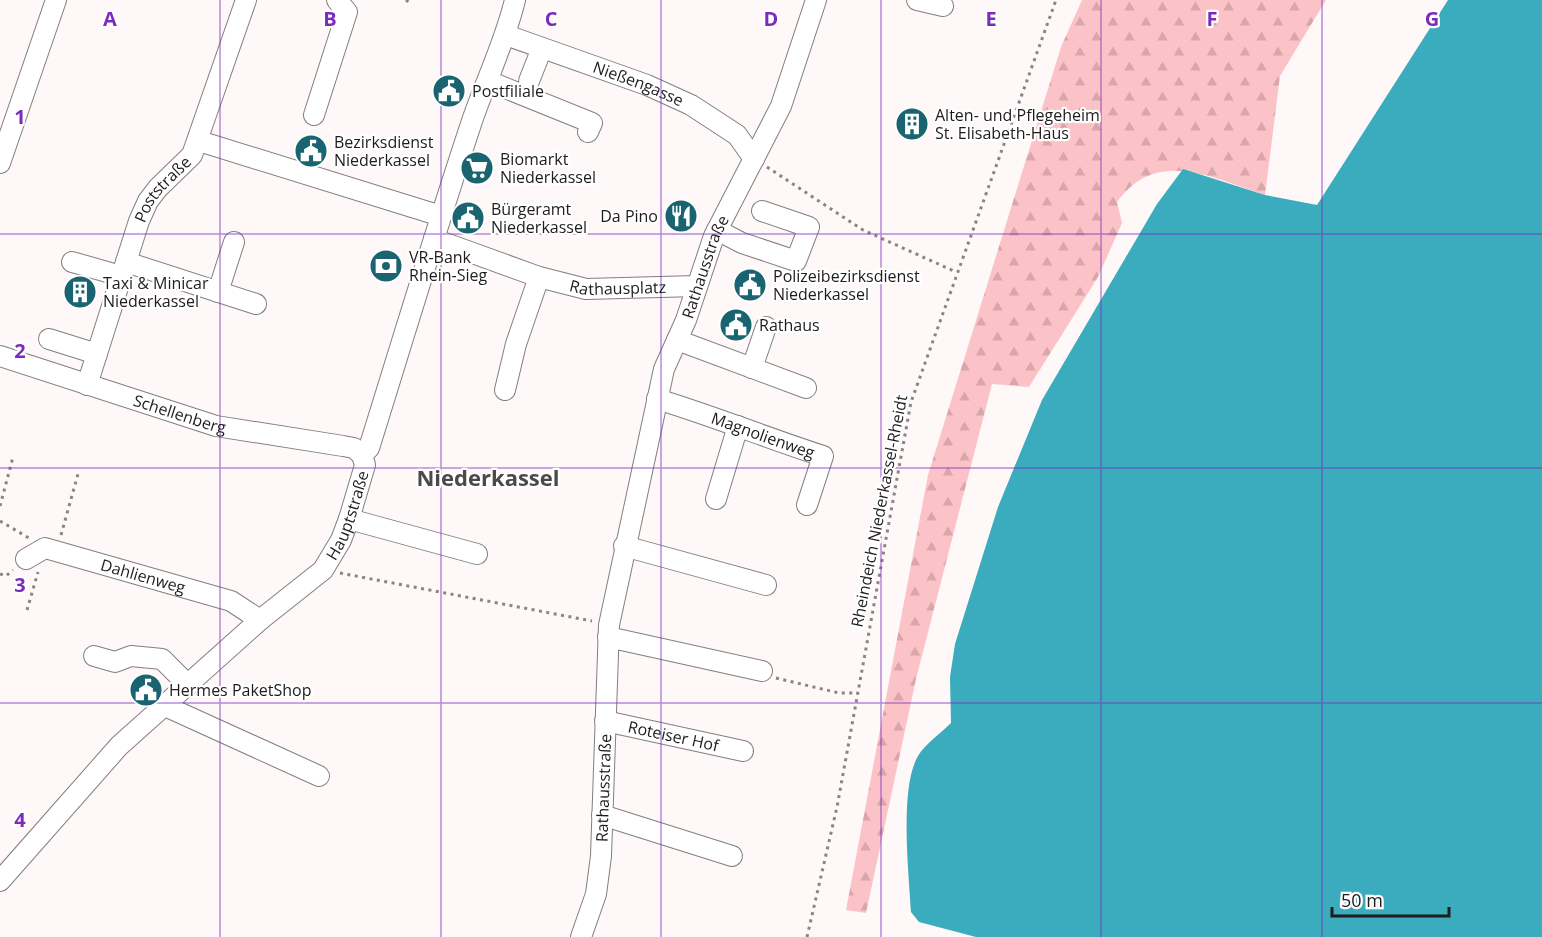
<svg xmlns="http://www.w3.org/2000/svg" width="1542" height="937" font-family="'Open Sans',sans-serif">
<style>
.forest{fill:url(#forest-firs)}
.water{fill:#3bacbd}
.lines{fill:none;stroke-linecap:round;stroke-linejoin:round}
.minor-casing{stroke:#847e7f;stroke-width:22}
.path{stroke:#898585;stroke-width:3;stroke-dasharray:3 4.5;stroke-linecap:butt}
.minor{stroke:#fff;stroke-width:20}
.grid{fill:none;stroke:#7b2cbf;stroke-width:1.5;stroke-opacity:0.55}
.labels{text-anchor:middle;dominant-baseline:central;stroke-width:4.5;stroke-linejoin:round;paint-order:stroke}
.street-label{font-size:16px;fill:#1e1c1c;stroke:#fff}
.poi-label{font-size:16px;fill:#1e1c1c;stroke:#fff;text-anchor:start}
.district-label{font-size:22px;font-weight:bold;fill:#4d4849;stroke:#fff}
.grid-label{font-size:20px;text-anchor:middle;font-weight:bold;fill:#7b2cbf;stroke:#fff;stroke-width:4.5;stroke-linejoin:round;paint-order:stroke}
</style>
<defs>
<pattern id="forest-firs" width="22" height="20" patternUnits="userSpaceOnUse" patternTransform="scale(1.5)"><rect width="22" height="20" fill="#fbc3c7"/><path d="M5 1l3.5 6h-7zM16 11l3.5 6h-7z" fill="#d7a7aa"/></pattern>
</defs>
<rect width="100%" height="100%" fill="#fef8f8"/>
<path class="forest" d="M1082 0H1326L1280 76 1265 195C1212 178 1157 147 1117 202L1122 223 1098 277 1029 387 992 384 916 679 866 913 846 910 928 475 1061 47Z"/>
<path class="water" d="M1448 0H1542V937H976L919 922 911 912C909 874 899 788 918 756 925 744 941 733 951 723L950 677 955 644 998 507 1042 400 1157 204 1183 169 1265 195 1317 205Z"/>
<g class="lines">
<g class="minor-casing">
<g id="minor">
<polyline points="917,0 943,6"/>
<path id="s1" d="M506 35 647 85 691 105 737 135 754 159"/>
<polyline points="488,81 592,123 588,132"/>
<polyline points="529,81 542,48"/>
<polyline points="314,115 347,12 337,0"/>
<polyline points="199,141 441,216"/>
<polyline points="0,163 56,0"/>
<polyline points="717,230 742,243 796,261 809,227 762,211"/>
<path id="s2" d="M434 239 539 277 586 289 697 286"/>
<polyline points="72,262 121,276"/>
<polyline points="126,262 256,304"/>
<polyline points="218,292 234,242"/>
<polyline points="49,339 97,354"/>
<polyline points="677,340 806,388"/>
<path id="s3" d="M0 356 216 426 343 446 354 448 362 455"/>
<polyline points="752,368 766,327"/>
<path id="s4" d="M87 385 139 221 148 201 158 188 192 155 246 0"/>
<polyline points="505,390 516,344 539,277"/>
<path id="s5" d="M657 399C713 416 767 438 823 456L807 505"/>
<path d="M362 455 369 448C403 339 436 229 472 121 486 80 505 42 515 0"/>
<polyline points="716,499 738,426"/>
<polyline points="349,519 477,554"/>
<polyline points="624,546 766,585"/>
<path id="s6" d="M26 559 45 548 231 601 260 620"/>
<polyline points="608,637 762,671"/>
<polyline points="94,656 115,662 131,656 162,659 188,685"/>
<polyline points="165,706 319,776"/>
<path id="s7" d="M605 721 743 751"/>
<polyline points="602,815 732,856"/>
<path id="s8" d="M0 881 119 746 260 620 323 570 341 540 349 519 365 465 362 455"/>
<path id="s9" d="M581 937 596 894 601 856 609 625 664 369 686 320 714 236 781 106 816 0"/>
</g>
</g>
<g class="path">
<polyline points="406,0 410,3"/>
<polyline points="767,167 863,230 956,272"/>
<polyline points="0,506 13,457"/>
<polyline points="0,521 29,538"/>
<polyline points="61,535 78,474"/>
<polyline points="340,573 592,621"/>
<polyline points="0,574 6,576 13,570"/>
<polyline points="27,610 38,572"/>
<polyline points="776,678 839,693 857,693"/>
<polyline points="807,937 837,807 911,402 1056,0"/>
</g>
<use href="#minor" class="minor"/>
</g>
<path class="grid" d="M220 0V937M441 0V937M661 0V937M881 0V937M1101 0V937M1322 0V937M0 234H1542M0 468H1542M0 703H1542"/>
<defs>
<g id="civic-disc" transform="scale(1.725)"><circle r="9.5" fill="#196470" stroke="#fff"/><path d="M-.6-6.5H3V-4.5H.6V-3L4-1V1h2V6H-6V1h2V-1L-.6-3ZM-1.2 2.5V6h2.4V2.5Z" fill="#fff"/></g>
<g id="building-disc" transform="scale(1.725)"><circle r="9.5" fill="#196470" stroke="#fff"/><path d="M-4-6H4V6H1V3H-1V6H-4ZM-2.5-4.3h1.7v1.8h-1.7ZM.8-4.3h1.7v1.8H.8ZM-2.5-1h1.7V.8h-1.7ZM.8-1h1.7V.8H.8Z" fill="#fff"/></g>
<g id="supermarket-disc" transform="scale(1.725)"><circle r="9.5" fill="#196470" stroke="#fff"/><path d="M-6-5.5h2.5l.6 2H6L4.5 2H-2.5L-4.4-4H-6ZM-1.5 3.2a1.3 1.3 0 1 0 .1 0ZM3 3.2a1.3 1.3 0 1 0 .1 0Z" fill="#fff"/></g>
<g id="restaurant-disc" transform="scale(1.725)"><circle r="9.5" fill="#196470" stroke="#fff"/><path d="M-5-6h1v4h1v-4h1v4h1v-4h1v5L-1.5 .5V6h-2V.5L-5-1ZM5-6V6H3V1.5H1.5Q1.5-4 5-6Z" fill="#fff"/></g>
<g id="bank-disc" transform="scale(1.725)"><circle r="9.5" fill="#196470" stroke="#fff"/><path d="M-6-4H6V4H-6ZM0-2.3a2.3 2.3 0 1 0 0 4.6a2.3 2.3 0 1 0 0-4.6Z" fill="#fff"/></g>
</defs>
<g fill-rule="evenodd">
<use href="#civic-disc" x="449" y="91"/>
<use href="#building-disc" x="912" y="124"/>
<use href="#civic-disc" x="311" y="151"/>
<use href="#supermarket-disc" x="477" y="168"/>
<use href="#restaurant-disc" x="681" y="216"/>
<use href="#civic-disc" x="468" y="218"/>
<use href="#bank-disc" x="386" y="266"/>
<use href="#civic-disc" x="750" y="285"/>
<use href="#building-disc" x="80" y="292"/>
<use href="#civic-disc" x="736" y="325"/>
<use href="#civic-disc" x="146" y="690"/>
</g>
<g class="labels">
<g class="street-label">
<text stroke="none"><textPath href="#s1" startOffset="141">Nießengasse</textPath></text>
<text stroke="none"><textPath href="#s4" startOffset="212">Poststraße</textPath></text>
<text stroke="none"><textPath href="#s9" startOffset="687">Rathausstraße</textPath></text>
<text stroke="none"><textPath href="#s2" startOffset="192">Rathausplatz</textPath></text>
<text stroke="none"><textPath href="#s3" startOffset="189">Schellenberg</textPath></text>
<text stroke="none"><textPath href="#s5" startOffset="112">Magnolienweg</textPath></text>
<text transform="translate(879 511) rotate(-79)">Rheindeich Niederkassel-Rheidt</text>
<text stroke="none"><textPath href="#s8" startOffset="510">Hauptstraße</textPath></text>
<text stroke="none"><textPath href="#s6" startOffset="124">Dahlienweg</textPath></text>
<text stroke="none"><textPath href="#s7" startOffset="70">Roteiser Hof</textPath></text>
<text stroke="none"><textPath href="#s9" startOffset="152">Rathausstraße</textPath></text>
</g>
<g class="poi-label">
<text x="472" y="91">Postfiliale</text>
<text x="935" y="115">Alten- und Pflegeheim<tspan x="935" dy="18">St. Elisabeth-Haus</tspan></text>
<text x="334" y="142">Bezirksdienst<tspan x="334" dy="18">Niederkassel</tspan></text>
<text x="500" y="159">Biomarkt<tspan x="500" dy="18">Niederkassel</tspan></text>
<text x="491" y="209">Bürgeramt<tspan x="491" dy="18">Niederkassel</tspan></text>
<text x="658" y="216" text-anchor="end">Da Pino</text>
<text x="409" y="257">VR-Bank<tspan x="409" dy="18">Rhein-Sieg</tspan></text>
<text x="773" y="276">Polizeibezirksdienst<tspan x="773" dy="18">Niederkassel</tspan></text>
<text x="103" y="283">Taxi &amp; Minicar<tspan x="103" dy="18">Niederkassel</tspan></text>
<text x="759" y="325">Rathaus</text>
<text x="169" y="690">Hermes PaketShop</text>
</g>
<g class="district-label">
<text x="488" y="477">Niederkassel</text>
</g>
</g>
<g class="grid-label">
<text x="110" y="26">A</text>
<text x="330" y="26">B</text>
<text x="551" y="26">C</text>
<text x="771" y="26">D</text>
<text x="991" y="26">E</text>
<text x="1212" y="26">F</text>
<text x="1432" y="26">G</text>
<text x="20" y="124">1</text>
<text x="20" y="358">2</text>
<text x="20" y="592">3</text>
<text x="20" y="827">4</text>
</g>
<path d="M1332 907v9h117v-9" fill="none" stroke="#1e1c1c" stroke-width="3"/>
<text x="1341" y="907" font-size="18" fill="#1e1c1c" stroke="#ffffff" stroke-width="4.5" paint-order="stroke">50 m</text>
</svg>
